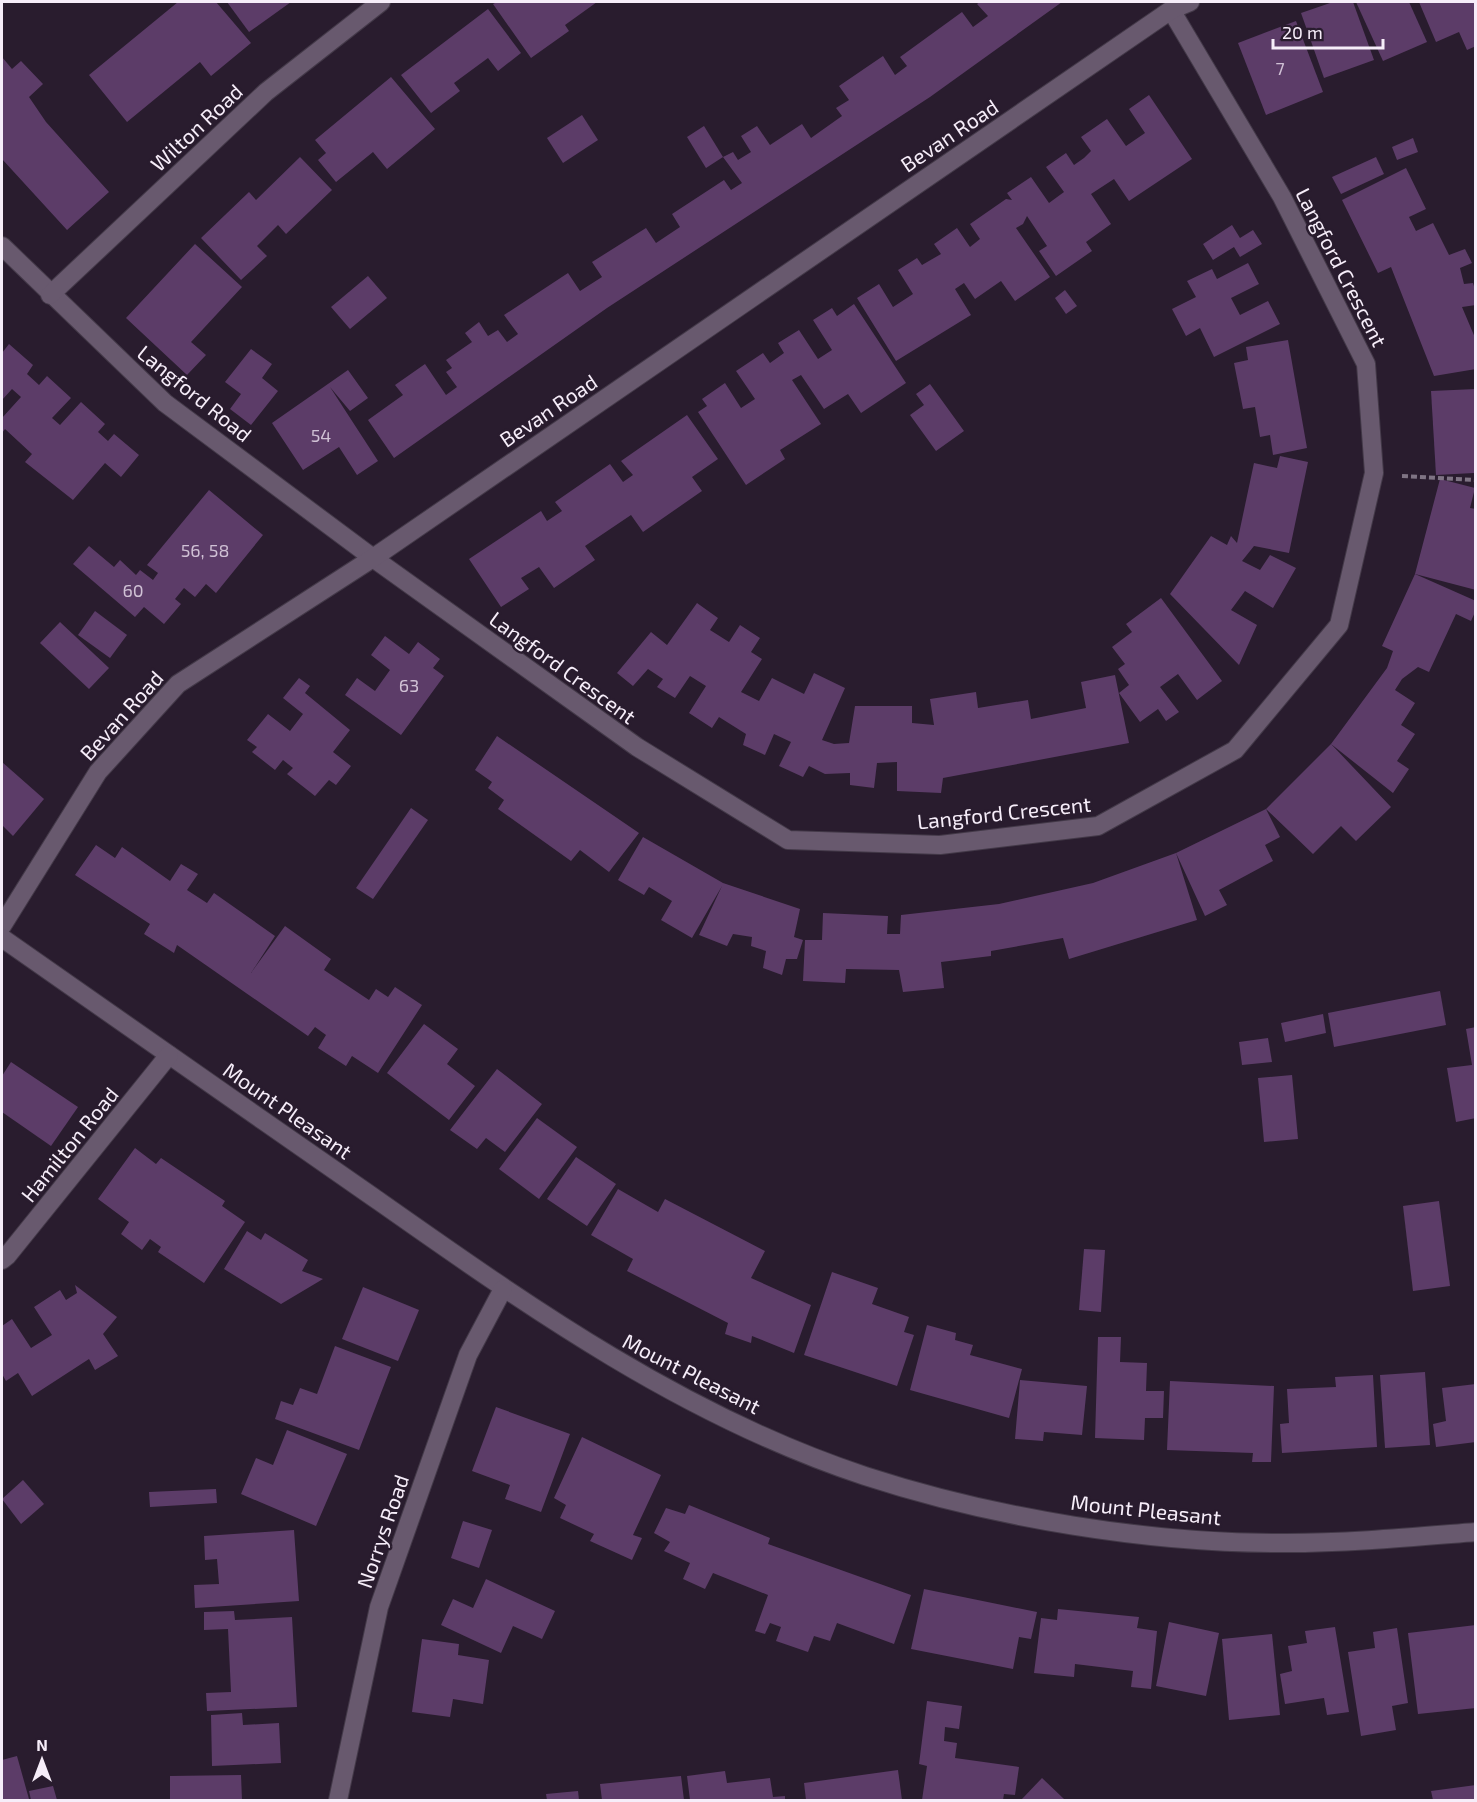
<svg xmlns="http://www.w3.org/2000/svg" width="1477" height="1802" font-family="'Exo 2',sans-serif">
<style>
.building{fill:#5c3c68}
.lines{fill:none;stroke-linecap:round;stroke-linejoin:round}
.street-casing{stroke:#433948;stroke-width:20}
.path{stroke:#7f7484;stroke-width:4;stroke-dasharray:6 3;stroke-linecap:butt}
.street{stroke:#68596e;stroke-width:18}
.labels{text-anchor:middle;dominant-baseline:central;stroke-width:5;stroke-linejoin:round;paint-order:stroke}
.number-label{font-size:18px;fill:#d0c1d5}
.street-label{font-size:21px;fill:#f6edf9;stroke:#291c2e}
</style>
<rect width="100%" height="100%" fill="#291c2e"/>
<g class="building">
<polygon points="178,2 216,2 251,43 211,76 200,62 127,122 89,75"/>
<polygon points="227,2 291,2 249,32"/>
<polygon points="497,2 597,2 565,25 569,31 531,58 493,4"/>
<polygon points="980,2 1062,2 930,97 607,308 394,458 368,420 403,395 395,385 425,364 446,395 457,387 446,372 452,368 446,360 472,342 465,333 479,322 488,336 498,330 507,342 518,334 504,315 568,273 580,291 602,277 592,262 646,228 656,243 680,227 672,214 724,180 731,190 742,183 723,157 733,152 738,160 751,152 741,136 757,126 770,145 802,124 811,138 842,116 836,108 849,100 839,86 883,56 895,75 907,66 900,57 962,12 973,27 988,16 977,4"/>
<polygon points="1333,2 1353,2 1374,60 1324,78 1301,13"/>
<polygon points="1356,2 1409,2 1427,42 1383,61"/>
<polygon points="1419,2 1476,2 1476,46 1467,50 1459,32 1436,42"/>
<polygon points="488,9 521,53 498,71 488,58 454,83 460,91 431,113 401,75"/>
<polygon points="1296,21 1323,92 1266,115 1238,43"/>
<polygon points="2,57 12,69 21,61 43,84 29,97 46,122 109,192 67,230 2,159"/>
<polygon points="391,77 435,129 387,169 373,152 336,182 318,160 326,153 315,140"/>
<polygon points="1149,95 1192,159 1129,201 1114,179 1091,194 1111,224 1086,242 1092,251 1056,276 1039,251 1047,246 1027,216 1023,224 1016,228 1050,277 1015,301 1001,281 975,299 964,283 955,289 971,315 896,361 857,298 879,284 893,307 913,294 898,270 917,258 922,265 941,254 934,244 957,228 970,247 980,239 970,224 1006,199 1012,200 1007,193 1031,177 1049,203 1064,192 1046,167 1066,153 1074,165 1084,158 1091,151 1081,137 1107,119 1126,146 1145,133 1129,109"/>
<polygon points="582,115 598,140 563,163 547,138"/>
<polygon points="704,126 723,157 706,168 687,137"/>
<polygon points="1413,138 1418,152 1397,160 1392,147"/>
<polygon points="300,157 332,190 286,234 278,225 257,246 267,256 241,280 201,238 249,192 256,200"/>
<polygon points="1376,157 1384,174 1341,194 1332,177"/>
<polygon points="1406,168 1426,209 1409,217 1416,231 1433,223 1449,255 1465,249 1472,263 1460,268 1464,284 1473,283 1476,293 1476,305 1462,307 1476,340 1476,369 1434,376 1391,267 1378,273 1342,200"/>
<polygon points="1232,225 1240,238 1253,230 1262,244 1240,257 1234,247 1213,260 1203,244"/>
<polygon points="195,244 242,287 191,342 206,355 187,375 126,318"/>
<polygon points="1248,263 1259,284 1231,298 1240,315 1268,301 1280,324 1214,357 1200,328 1186,336 1172,309 1196,297 1187,281 1212,269 1217,279"/>
<polygon points="368,276 387,298 350,329 331,307"/>
<polygon points="1065,290 1077,306 1066,314 1055,298"/>
<polygon points="854,304 906,383 861,413 848,394 824,409 801,375 792,380 821,424 780,450 785,459 746,485 698,412 707,406 702,399 725,383 741,408 755,399 736,371 763,353 770,363 784,353 778,343 799,330 818,359 832,350 813,320 832,308 837,316"/>
<polygon points="1288,340 1307,448 1273,455 1270,435 1260,437 1255,407 1243,409 1234,363 1248,360 1246,347"/>
<polygon points="9,344 33,365 27,374 39,385 47,376 71,398 52,418 60,425 81,402 105,424 98,432 108,441 114,434 139,455 121,477 105,463 73,500 25,462 32,454 5,429 2,433 2,418 21,397 12,389 2,400 2,353"/>
<polygon points="251,349 272,364 262,378 278,391 251,425 230,409 241,394 225,382"/>
<polygon points="348,370 368,398 350,411 330,387 378,461 357,475 339,447 303,470 272,423"/>
<polygon points="930,384 964,431 936,451 910,415 924,405 916,394"/>
<polygon points="1476,389 1474,473 1436,475 1431,391"/>
<polygon points="687,415 718,459 692,477 702,491 643,532 631,515 585,546 595,560 554,588 539,567 521,578 529,589 501,607 469,559 541,511 547,521 562,511 555,502 610,464 623,482 633,475 621,461"/>
<polygon points="1280,456 1308,462 1289,553 1254,546 1242,561 1260,570 1270,555 1296,568 1273,608 1245,591 1231,610 1257,625 1239,665 1170,594 1211,536 1227,545 1231,536 1237,543 1254,463 1277,468"/>
<polygon points="1440,479 1475,488 1470,508 1476,509 1476,590 1415,574"/>
<polygon points="209,490 263,535 216,593 206,584 195,597 184,588 175,599 181,604 164,624 144,607 135,617 73,564 89,546 114,567 120,560 136,575 140,570 153,580 158,573 147,565"/>
<polygon points="1415,574 1476,601 1476,610 1471,621 1456,614 1429,672 1418,667 1402,679 1395,690 1415,703 1401,725 1415,734 1397,761 1409,769 1393,793 1331,744 1391,807 1356,841 1341,826 1313,854 1266,809 1280,837 1265,845 1273,861 1219,890 1227,905 1205,916 1176,853 1197,920 1069,959 1063,938 991,951 991,956 941,962 944,988 903,992 899,970 846,969 845,983 803,981 805,940 822,940 823,913 888,916 887,934 900,934 901,915 999,904 1093,883 1176,853 1266,809 1331,744 1387,668 1393,651 1382,646"/>
<polygon points="1161,598 1222,681 1197,700 1178,674 1160,687 1179,712 1166,721 1158,709 1140,722 1119,693 1129,685 1118,669 1125,664 1112,647 1132,632 1126,624"/>
<polygon points="697,603 718,618 710,630 729,642 740,625 760,638 751,652 762,659 741,692 759,701 772,678 804,694 814,673 845,688 822,740 834,744 849,743 855,706 912,706 912,723 934,725 930,699 976,692 978,708 1028,700 1031,719 1086,708 1081,682 1115,675 1129,743 943,778 941,793 897,791 897,762 877,763 874,788 850,785 850,773 825,774 809,766 803,777 779,766 791,742 774,734 765,755 743,745 746,734 719,717 712,728 689,713 706,686 690,676 675,698 657,687 663,679 648,669 633,686 617,673 651,632 667,645"/>
<polygon points="95,611 127,635 110,658 78,635"/>
<polygon points="60,622 109,668 89,689 40,643"/>
<polygon points="385,636 409,654 418,642 440,659 433,668 444,676 401,735 345,695 357,678 375,691 390,670 371,655"/>
<polygon points="299,678 310,686 305,693 350,730 333,752 351,766 336,785 329,780 315,796 287,774 293,768 283,760 275,770 252,752 257,747 247,740 268,714 290,731 303,714 283,698"/>
<polygon points="497,736 639,833 609,872 580,850 571,861 498,809 504,800 488,788 492,782 475,770"/>
<polygon points="2,762 44,799 13,836 2,825"/>
<polygon points="411,808 428,820 373,899 356,888"/>
<polygon points="643,837 723,883 800,909 794,937 803,940 797,959 786,959 782,975 763,968 766,951 751,946 752,937 733,934 727,946 699,935 722,886 692,938 661,920 672,901 649,887 644,895 618,880"/>
<polygon points="96,845 115,858 122,847 170,881 181,864 198,874 187,890 207,903 214,893 275,936 251,973 285,926 331,959 324,970 369,1000 376,989 388,997 395,987 422,1005 378,1073 352,1056 346,1066 318,1048 326,1035 315,1027 308,1036 177,945 174,953 144,934 150,924 75,875"/>
<polygon points="1440,991 1446,1025 1334,1047 1328,1013"/>
<polygon points="1323,1014 1326,1033 1285,1042 1281,1023"/>
<polygon points="424,1024 458,1049 447,1064 475,1086 449,1120 387,1073"/>
<polygon points="1476,1027 1476,1118 1456,1122 1447,1068 1472,1065 1466,1029"/>
<polygon points="1268,1038 1272,1062 1242,1065 1239,1042"/>
<polygon points="11,1062 78,1107 51,1146 2,1112 2,1076"/>
<polygon points="497,1069 542,1104 505,1152 486,1138 477,1149 450,1130"/>
<polygon points="1292,1075 1298,1139 1264,1142 1258,1078"/>
<polygon points="537,1118 577,1147 539,1199 499,1169"/>
<polygon points="135,1148 156,1164 161,1158 225,1201 222,1206 245,1222 204,1283 158,1252 161,1247 150,1239 142,1250 121,1234 129,1222 98,1199"/>
<polygon points="576,1157 616,1184 587,1226 547,1199"/>
<polygon points="618,1189 658,1212 665,1199 765,1251 751,1278 811,1305 794,1353 752,1336 751,1343 725,1334 728,1323 627,1271 633,1259 591,1235"/>
<polygon points="1439,1201 1450,1286 1413,1291 1403,1206"/>
<polygon points="247,1231 261,1240 265,1233 308,1260 302,1271 323,1279 281,1304 224,1269"/>
<polygon points="1084,1249 1105,1250 1101,1312 1079,1310"/>
<polygon points="832,1272 878,1288 872,1304 909,1317 904,1332 914,1335 897,1386 804,1355"/>
<polygon points="75,1285 117,1317 103,1334 118,1356 95,1370 89,1359 32,1396 18,1373 6,1381 2,1374 2,1326 12,1319 31,1348 52,1335 34,1307 60,1290 66,1300 77,1293"/>
<polygon points="363,1287 419,1310 398,1361 342,1339"/>
<polygon points="927,1325 956,1333 955,1340 973,1345 970,1355 1022,1369 1009,1418 910,1390"/>
<polygon points="1098,1337 1121,1337 1120,1362 1147,1363 1146,1391 1164,1391 1163,1418 1145,1418 1144,1440 1095,1438"/>
<polygon points="335,1346 391,1367 359,1450 275,1419 281,1401 293,1405 300,1388 317,1394"/>
<polygon points="1425,1372 1430,1445 1385,1448 1380,1375"/>
<polygon points="1373,1375 1377,1447 1282,1453 1280,1424 1289,1423 1287,1389 1336,1387 1335,1377"/>
<polygon points="1020,1380 1087,1386 1082,1435 1044,1432 1043,1441 1015,1439"/>
<polygon points="1170,1381 1274,1386 1271,1462 1252,1462 1253,1453 1167,1450"/>
<polygon points="1476,1384 1476,1442 1436,1447 1433,1424 1446,1421 1442,1388"/>
<polygon points="496,1407 570,1434 541,1512 505,1499 510,1485 472,1471"/>
<polygon points="287,1430 347,1454 316,1526 241,1494 256,1458 273,1465"/>
<polygon points="582,1437 661,1475 633,1535 642,1538 632,1560 590,1541 594,1534 560,1518 566,1505 554,1498"/>
<polygon points="23,1480 44,1504 21,1524 2,1499"/>
<polygon points="216,1489 217,1503 150,1507 149,1492"/>
<polygon points="689,1505 770,1538 768,1544 911,1595 894,1644 837,1623 830,1641 814,1636 808,1652 776,1641 781,1627 770,1623 765,1634 755,1631 768,1595 713,1573 705,1589 683,1579 690,1563 664,1551 670,1542 654,1533 666,1508 685,1514"/>
<polygon points="463,1521 492,1530 479,1568 451,1558"/>
<polygon points="294,1530 299,1601 195,1608 194,1585 219,1584 217,1559 205,1560 204,1536"/>
<polygon points="486,1579 555,1611 542,1639 513,1626 501,1653 441,1625 453,1599 473,1608"/>
<polygon points="924,1589 1037,1612 1031,1639 1019,1637 1013,1669 911,1649"/>
<polygon points="1058,1609 1139,1617 1137,1628 1157,1631 1151,1689 1131,1687 1133,1671 1075,1664 1074,1677 1034,1673 1041,1618 1057,1620"/>
<polygon points="234,1611 235,1620 292,1617 297,1707 207,1711 206,1693 231,1692 228,1629 204,1630 204,1612"/>
<polygon points="1169,1622 1219,1633 1206,1696 1156,1686"/>
<polygon points="1476,1625 1476,1708 1418,1714 1408,1633"/>
<polygon points="1335,1627 1349,1712 1327,1715 1324,1698 1285,1704 1280,1674 1292,1671 1288,1646 1307,1643 1305,1631"/>
<polygon points="1397,1628 1408,1703 1392,1706 1396,1730 1361,1736 1348,1652 1375,1648 1373,1632"/>
<polygon points="1272,1634 1280,1715 1229,1720 1222,1639"/>
<polygon points="422,1639 459,1644 458,1655 489,1660 483,1704 453,1699 450,1717 412,1712"/>
<polygon points="927,1701 962,1706 959,1729 945,1727 944,1741 957,1743 955,1758 1019,1767 1015,1795 1004,1794 1003,1800 922,1800 927,1766 919,1764"/>
<polygon points="242,1713 243,1725 279,1723 281,1763 212,1766 211,1715"/>
<polygon points="17,1756 29,1799 3,1800 2,1760"/>
<polygon points="898,1770 902,1800 806,1800 804,1783"/>
<polygon points="725,1771 727,1783 770,1778 773,1797 785,1796 785,1800 690,1800 687,1776"/>
<polygon points="241,1775 242,1800 170,1800 170,1776"/>
<polygon points="681,1776 684,1800 602,1800 600,1784"/>
<polygon points="1042,1778 1064,1799 1063,1800 1022,1799"/>
<polygon points="1476,1785 1476,1800 1433,1800 1431,1791"/>
<polygon points="53,1786 57,1800 31,1800 29,1791"/>
<polygon points="578,1791 579,1800 547,1800 546,1794"/>
</g>
<g class="lines">
<g class="street-casing">
<g id="street">
<polyline points="2,246 165,403 373,558 637,747 788,840 940,845 1098,826 1235,750 1339,625 1374,473 1366,364 1282,197 1171,10"/>
<polyline points="50,295 266,92 381,2"/>
<polyline points="2,926 98,772 178,684 373,558 1171,10 1190,2"/>
<path d="M2 938C125 1024 249 1111 373 1197 528 1306 683 1416 865 1476 994 1518 1151 1544 1286 1543 1349 1543 1413 1537 1476 1532"/>
<polyline points="2,1260 7,1256 169,1055"/>
<polyline points="338,1800 379,1607 468,1355 503,1289"/>
</g>
</g>
<polyline class="path" points="1402,476 1476,480"/>
<use href="#street" class="street"/>
</g>
<g class="labels">
<g class="number-label">
<text x="1280" y="68">7</text>
<text x="321" y="435">54</text>
<text x="205" y="550">56, 58</text>
<text x="133" y="590">60</text>
<text x="409" y="685">63</text>
</g>
<g class="street-label">
<text transform="translate(196 127) rotate(-43)">Wilton Road</text>
<text transform="translate(949 135) rotate(-34)">Bevan Road</text>
<text transform="translate(1342 267) rotate(63)">Langford Crescent</text>
<text transform="translate(195 393) rotate(39)">Langford Road</text>
<text transform="translate(548 410) rotate(-34)">Bevan Road</text>
<text transform="translate(563 667) rotate(36)">Langford Crescent</text>
<text transform="translate(121 715) rotate(-48)">Bevan Road</text>
<text transform="translate(1004 812) rotate(-6)">Langford Crescent</text>
<text transform="translate(288 1110) rotate(35)">Mount Pleasant</text>
<text transform="translate(69 1144) rotate(-51)">Hamilton Road</text>
<text transform="translate(692 1373) rotate(27)">Mount Pleasant</text>
<text transform="translate(1146 1509) rotate(6)">Mount Pleasant</text>
<text transform="translate(382 1531) rotate(-71)">Norrys Road</text>
</g>
</g>
<rect width="1477" height="1802" fill="none" stroke="#f6edf9" stroke-width="6"/>
<g transform="translate(42 1760)" stroke="#291c2e" stroke-width="4.5" paint-order="stroke">
<path d="M0-4.5L10 22L0 15L-10 22Z" fill="#f6edf9"/>
<text y="-9" font-size="16" font-weight="bold" text-anchor="middle" fill="#f6edf9">N</text>
</g>
<path d="M1273 39v9h110v-9" fill="none" stroke="#f6edf9" stroke-width="3"/>
<text x="1282" y="39" font-size="18" fill="#f6edf9" stroke="#291c2e" stroke-width="4.5" paint-order="stroke">20 m</text>
</svg>
